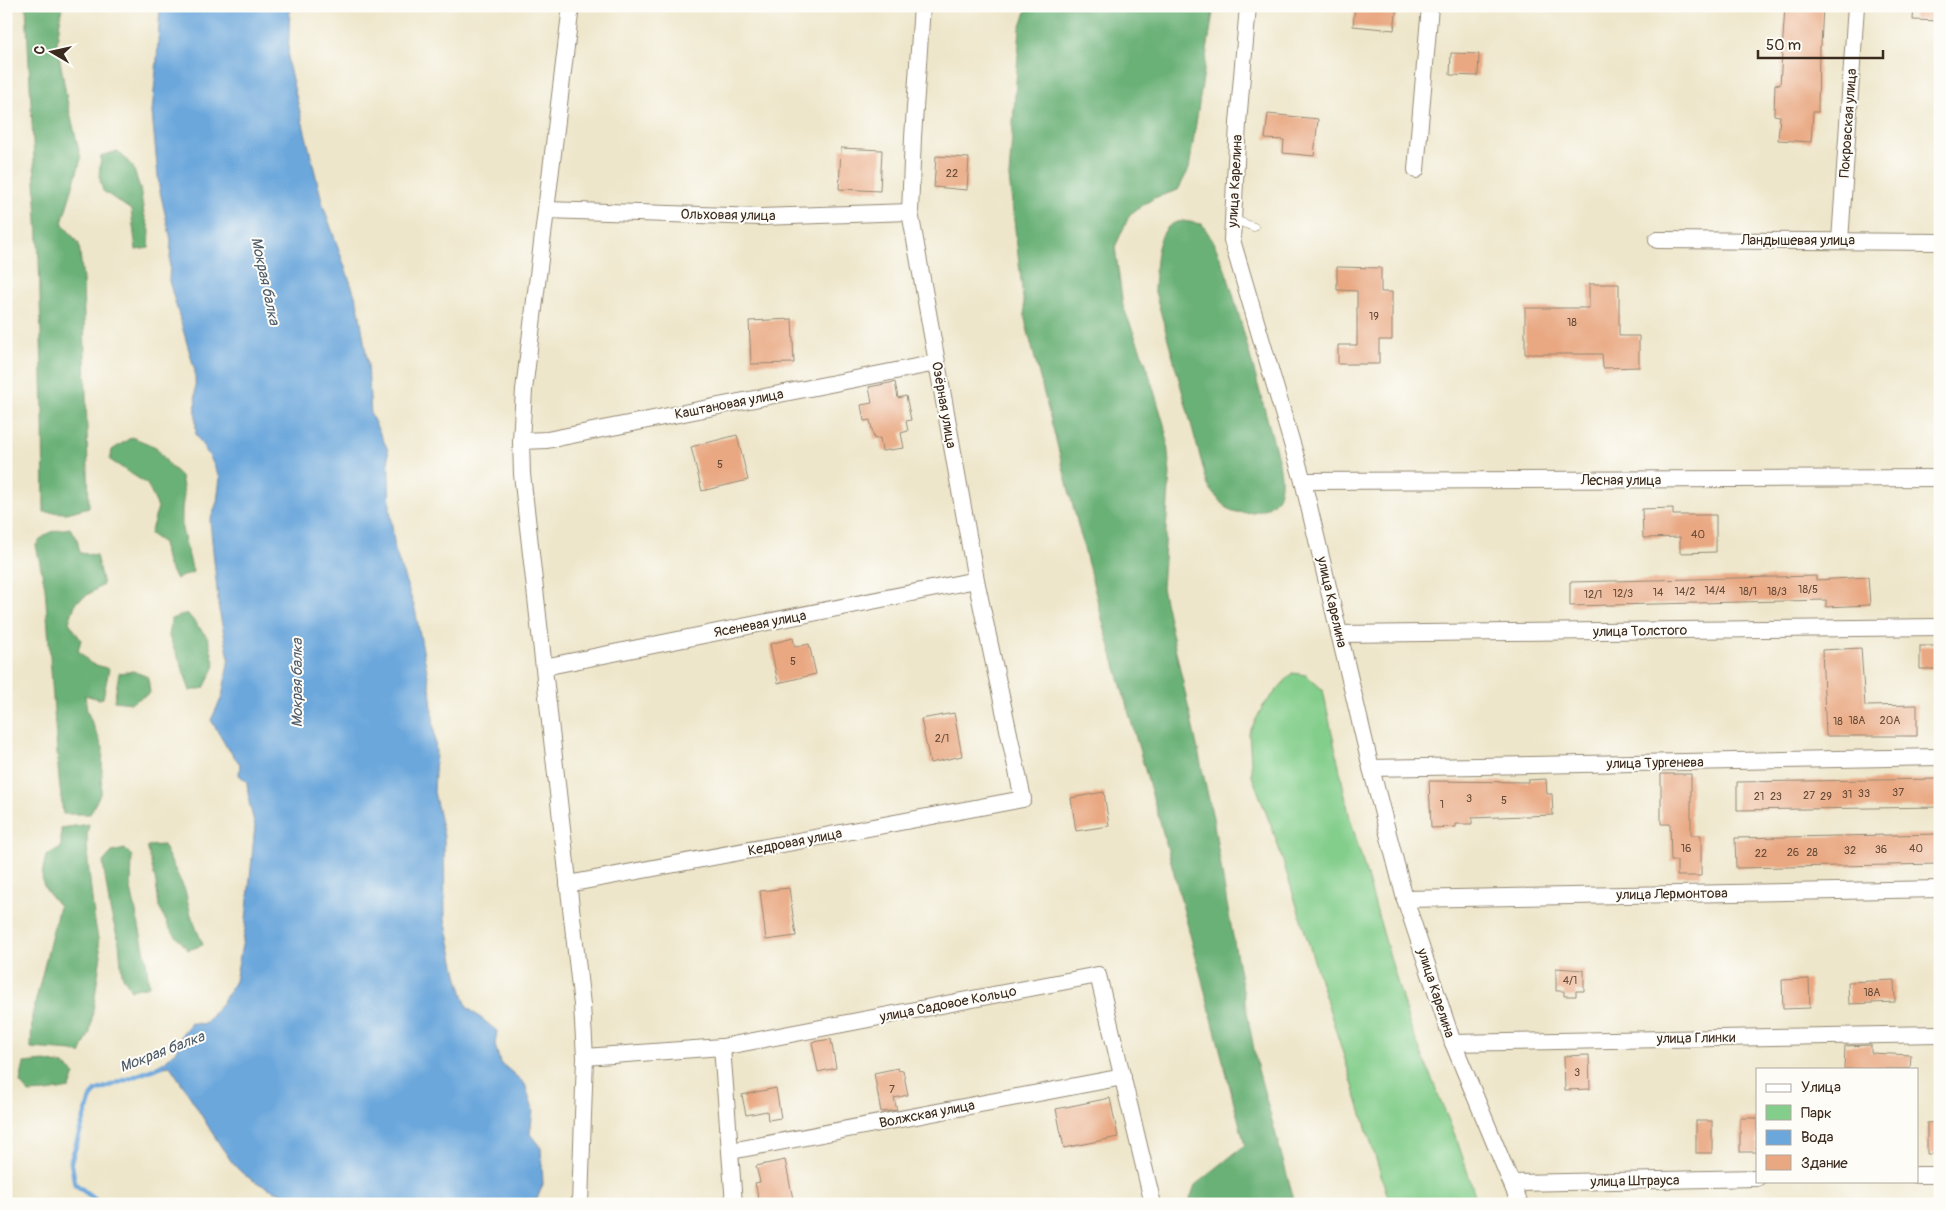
<svg xmlns="http://www.w3.org/2000/svg" width="1946" height="1210" font-family="Pangolin,sans-serif">
<style>
.green{fill:#83ce8b;stroke:#5f7c54}
.forest{fill:#6ab177;stroke:#526e4a}
.water{fill:#6ca7dc;stroke:#54687d}
.lines{fill:none;stroke-linecap:round;stroke-linejoin:round}
.stream{stroke:#6ca7dc;stroke-width:5}
.building{fill:#e9a882}
.service-casing{stroke:#948874;stroke-width:9}
.minor-casing{stroke:#948874;stroke-width:18}
.service{stroke:#fff;stroke-width:8}
.minor{stroke:#fff;stroke-width:16}
.labels{text-anchor:middle;dominant-baseline:central;stroke-width:4;stroke-linejoin:round;paint-order:stroke}
.number-label{font-size:11px;fill:#664a37}
.street-label{font-size:14px;fill:#3b2a1e;stroke:#fdfcf7}
.water-label{font-size:15px;font-style:italic;fill:#4f5c6a;stroke:#fdfcf7}
</style>
<rect width="100%" height="100%" fill="#fdfcf7"/>
<filter id="ink" filterUnits="userSpaceOnUse"><feTurbulence type="fractalNoise" baseFrequency=".02" numOctaves="2"/><feDisplacementMap in="SourceGraphic" scale="10" xChannelSelector="R" yChannelSelector="G"/><feConvolveMatrix kernelMatrix="1 2 1 2 8 2 1 2 1" color-interpolation-filters="sRGB"/></filter>
<filter id="wash" filterUnits="userSpaceOnUse"><feTurbulence type="fractalNoise" baseFrequency=".0096" numOctaves="4" result="noise"/><feDisplacementMap in="SourceGraphic" scale="20" xChannelSelector="R" yChannelSelector="G"/><feGaussianBlur stdDeviation="1.12" result="paint"/><feColorMatrix in="noise" values="0 0 0 0 0 0 0 0 0 0 0 0 0 0 0 0 0 1.4 0 .05"/><feComposite in="paint" operator="in"/></filter>
<g filter="url(#wash)">
<rect width="100%" height="100%" fill="#eee6ca"/>
<polygon class="green" points="1292,673 1306,675 1323,690 1349,814 1409,1023 1458,1143 1478,1204 1390,1204 1276,839 1252,776 1249,733 1263,706"/>
<g class="forest">
<polygon points="26,6 62,6 57,43 67,100 81,159 62,223 79,244 83,280 89,507 67,513 44,512 43,412 39,259"/>
<polygon points="1028,6 1214,6 1189,169 1178,190 1154,198 1130,214 1115,247 1123,306 1146,364 1166,431 1170,474 1162,588 1213,818 1227,904 1257,1066 1295,1204 1188,1204 1195,1185 1245,1145 1169,854 1104,626 1026,324 1009,177 1020,28"/>
<polygon points="118,151 133,167 140,188 144,214 150,231 149,248 136,250 131,210 103,191 99,176 101,156"/>
<path d="M1183 221 1202 224C1225 256 1234 299 1245 337 1256 379 1268 421 1279 462 1281 475 1283 485 1278 497 1271 512 1238 518 1226 507 1219 502 1214 493 1208 486L1154 288C1156 269 1154 242 1168 227 1172 223 1178 222 1183 221Z"/>
<polygon points="132,437 156,447 169,465 181,476 184,494 182,509 182,529 193,572 176,579 167,564 163,543 150,534 158,507 147,484 110,460 112,450"/>
<path d="M70 528 77 539 80 553 96 555 103 585 76 602 69 622 81 640 78 650 90 663 109 669 103 698 99 699 85 695 87 711 103 748 101 792 90 814H63L59 780 45 587 36 545C47 531 53 531 70 528Z"/>
<polygon points="187,613 208,638 215,666 204,688 190,691 181,664 169,637 171,619"/>
<polygon points="133,671 148,677 150,693 131,703 114,701 119,673"/>
<path d="M89 824 87 836 88 863 94 916 101 955 90 1032 80 1054 73 1051 31 1048 32 1016 59 906C41 885 39 883 46 856L61 848V828Z"/>
<polygon points="163,845 185,890 191,915 203,945 188,950 169,928 159,906 156,883 147,846"/>
<polygon points="125,849 132,856 131,889 146,958 149,986 131,990 122,975 119,943 110,910 103,862 112,852"/>
<polygon points="45,1061 64,1065 75,1074 70,1088 47,1092 29,1093 20,1083 24,1063"/>
</g>
<path class="water" d="M160 6H290L288 63 323 205 358 304 368 365 371 415 388 450 390 509 395 550 415 609 430 687 436 751 434 792 444 837 445 919 458 979 467 1007 497 1031 495 1045 500 1062 525 1084 533 1110 530 1134 541 1148 543 1184 535 1204H312C289 1196 252 1185 236 1167 231 1162 227 1154 222 1148 204 1121 189 1093 170 1066L152 1069 164 1062 176 1051 182 1034 191 1023 205 1024 222 1003 235 981 245 930 255 826 249 802 247 782 239 775 240 764 226 746 211 720 222 697 229 658 219 610 210 521 217 502 220 478 210 457 196 435 195 371 169 281 171 240 159 187 152 112 157 60Z"/>
<g class="lines">
<polyline class="stream" points="101,1204 75,1184 71,1161 90,1099 96,1091 162,1066"/>
</g>
<g id="blocks">
<g class="building">
<polygon points="1355,6 1397,6 1394,30 1353,26"/>
<polygon points="1785,6 1823,6 1821,46 1819,46 1818,112 1813,112 1811,142 1778,140 1780,116 1774,115 1775,84 1780,85"/>
<polygon points="1914,6 1940,6 1940,21 1913,20"/>
<polygon points="1451,53 1479,54 1478,76 1450,75"/>
<polygon points="1268,114 1318,119 1314,156 1283,153 1284,140 1265,139"/>
<polygon points="841,148 882,150 880,191 839,189"/>
<polygon points="936,156 969,158 967,190 934,187"/>
<polygon points="1337,267 1381,268 1381,292 1392,292 1392,340 1379,340 1379,364 1338,364 1338,345 1357,345 1357,291 1337,290"/>
<polygon points="1589,284 1619,284 1619,336 1639,336 1639,367 1603,368 1602,354 1525,354 1525,308 1589,308"/>
<polygon points="792,319 794,363 751,364 749,321"/>
<polygon points="895,382 898,398 906,396 911,420 906,421 908,431 901,433 904,448 882,451 880,438 874,439 870,420 864,421 861,405 872,403 869,387"/>
<polygon points="737,435 748,480 702,491 691,447"/>
<polygon points="1673,508 1673,515 1716,515 1716,552 1680,553 1680,537 1643,538 1642,509"/>
<polygon points="1816,576 1816,580 1868,577 1870,605 1826,607 1826,600 1570,606 1570,582"/>
<polygon points="793,638 795,647 809,644 816,674 778,683 770,644"/>
<rect x="1920" y="646" width="20" height="23"/>
<polygon points="1861,648 1865,706 1917,705 1917,736 1826,736 1822,650"/>
<polygon points="954,713 962,756 930,763 921,719"/>
<polygon points="1661,774 1691,774 1691,835 1701,835 1701,876 1677,876 1677,861 1671,861 1670,824 1661,824"/>
<polygon points="1546,779 1547,794 1552,794 1553,815 1472,818 1472,824 1456,824 1456,827 1431,828 1429,781 1528,782 1528,780"/>
<polygon points="1940,779 1940,807 1737,810 1737,782"/>
<polygon points="1104,792 1109,826 1076,831 1071,798"/>
<polygon points="1940,834 1940,864 1736,868 1735,838"/>
<polygon points="789,888 796,936 766,940 760,891"/>
<polygon points="1556,968 1584,970 1584,991 1576,991 1576,996 1564,996 1564,991 1556,991"/>
<polygon points="1809,979 1810,1008 1783,1009 1782,980"/>
<polygon points="1894,980 1895,1002 1849,1004 1848,982"/>
<polygon points="831,1039 836,1068 818,1072 812,1042"/>
<polygon points="1871,1045 1871,1053 1911,1055 1910,1069 1844,1069 1845,1046"/>
<polygon points="1589,1055 1590,1089 1565,1090 1564,1056"/>
<polygon points="898,1068 899,1071 903,1070 908,1095 894,1098 897,1110 881,1112 874,1073"/>
<polygon points="776,1088 781,1118 768,1120 767,1111 746,1115 742,1095"/>
<polygon points="1110,1098 1118,1137 1064,1148 1056,1109"/>
<rect x="1740" y="1118" width="17" height="34"/>
<rect x="1696" y="1121" width="16" height="32"/>
<polygon points="1940,1122 1940,1154 1927,1154 1927,1123"/>
<polygon points="785,1160 793,1199 772,1204 760,1204 755,1183 760,1182 756,1166"/>
</g>
</g>
</g>
<g filter="url(#ink)">
<use href="#blocks" fill-opacity="0" stroke="#948874" stroke-width="1"/>
<g class="lines">
<g class="service-casing">
<polyline id="service" points="1232,219 1254,227"/>
</g>
<g class="minor-casing">
<g id="minor">
<polyline points="571,6 524,390 521,441 522,474 582,1005 585,1057 580,1204"/>
<polyline points="1248,6 1238,123 1232,240 1303,481 1371,768 1405,899 1453,1043 1520,1204"/>
<polyline points="1416,170 1430,6"/>
<polyline points="546,210 761,217 910,212"/>
<polyline points="1657,240 1940,242"/>
<polyline points="1840,241 1856,6"/>
<polyline points="521,441 547,440 936,363"/>
<polyline points="1303,481 1940,478"/>
<polyline points="1339,634 1940,627"/>
<polyline points="544,667 976,580"/>
<polyline points="1371,768 1940,757"/>
<polyline points="568,884 1023,799 976,580 910,212 913,137 922,6"/>
<polyline points="1405,899 1940,889"/>
<polyline points="1453,1043 1940,1034"/>
<polyline points="722,1047 734,1204"/>
<polyline points="585,1057 722,1047 1098,975 1153,1204"/>
<polyline points="731,1151 1123,1077"/>
<polyline points="1917,1175 1940,1175"/>
<polyline points="1513,1183 1757,1178"/>
</g>
</g>
<use href="#service" class="service"/>
<use href="#minor" class="minor"/>
</g>
</g>
<g class="labels">
<g class="number-label">
<text x="952" y="173">22</text>
<text x="1374" y="316">19</text>
<text x="1572" y="322">18</text>
<text x="720" y="464">5</text>
<text x="1698" y="534">40</text>
<text x="1808" y="589">18/5</text>
<text x="1715" y="590">14/4</text>
<text x="1685" y="591">14/2</text>
<text x="1748" y="591">18/1</text>
<text x="1777" y="591">18/3</text>
<text x="1658" y="592">14</text>
<text x="1623" y="593">12/3</text>
<text x="1593" y="594">12/1</text>
<text x="793" y="661">5</text>
<text x="1857" y="720">18А</text>
<text x="1890" y="720">20А</text>
<text x="1838" y="721">18</text>
<text x="942" y="738">2/1</text>
<text x="1898" y="792">37</text>
<text x="1864" y="793">33</text>
<text x="1847" y="794">31</text>
<text x="1809" y="795">27</text>
<text x="1759" y="796">21</text>
<text x="1776" y="796">23</text>
<text x="1826" y="796">29</text>
<text x="1469" y="798">3</text>
<text x="1504" y="800">5</text>
<text x="1442" y="804">1</text>
<text x="1686" y="848">16</text>
<text x="1916" y="848">40</text>
<text x="1881" y="849">36</text>
<text x="1850" y="850">32</text>
<text x="1793" y="852">26</text>
<text x="1812" y="852">28</text>
<text x="1761" y="853">22</text>
<text x="1570" y="980">4/1</text>
<text x="1872" y="992">18А</text>
<text x="1577" y="1072">3</text>
<text x="892" y="1089">7</text>
</g>
<g class="street-label">
<text transform="translate(1848 123) rotate(-86)">Покровская улица</text>
<text transform="translate(1235 181) rotate(-87)">улица Карелина</text>
<text transform="translate(728 215) rotate(1)">Ольховая улица</text>
<text x="1798" y="240">Ландышевая улица</text>
<text transform="translate(729 404) rotate(-11)">Каштановая улица</text>
<text transform="translate(944 405) rotate(80)">Озёрная улица</text>
<text x="1621" y="480">Лесная улица</text>
<text transform="translate(1332 602) rotate(77)">улица Карелина</text>
<text transform="translate(760 624) rotate(-11)">Ясеневая улица</text>
<text transform="translate(1640 631) rotate(-1)">улица Толстого</text>
<text transform="translate(1655 763) rotate(-1)">улица Тургенева</text>
<text transform="translate(795 842) rotate(-11)">Кедровая улица</text>
<text transform="translate(1672 894) rotate(-1)">улица Лермонтова</text>
<text transform="translate(1436 993) rotate(72)">улица Карелина</text>
<text transform="translate(948 1004) rotate(-11)">улица Садовое Кольцо</text>
<text transform="translate(1696 1038) rotate(-1)">улица Глинки</text>
<text transform="translate(927 1114) rotate(-11)">Волжская улица</text>
<text transform="translate(1635 1181) rotate(-1)">улица Штрауса</text>
</g>
<g class="water-label">
<text transform="translate(265 281) rotate(78)">Мокрая балка</text>
<text transform="translate(297 683) rotate(-90)">Мокрая балка</text>
<text transform="translate(162 1052) rotate(-21)">Мокрая балка</text>
</g>
</g>
<rect width="1946" height="1210" fill="none" stroke="#fdfcf7" stroke-width="25"/>
<rect x="1756" y="1068" width="162" height="115" fill="#fdfcf7" stroke="#afa8a0"/>
<rect x="1766" y="1084" width="25" height="8" fill="#ffffff" stroke="#afa8a0"/>
<text x="1801" y="1092" font-size="15" fill="#3b2a1e">Улица</text>
<rect x="1766" y="1105" width="25" height="15" fill="#83ce8b" stroke="#afa8a0"/>
<text x="1801" y="1118" font-size="15" fill="#3b2a1e">Парк</text>
<rect x="1766" y="1130" width="25" height="15" fill="#6ca7dc" stroke="#afa8a0"/>
<text x="1801" y="1142" font-size="15" fill="#3b2a1e">Вода</text>
<rect x="1766" y="1155" width="25" height="15" fill="#e9a882" stroke="#afa8a0"/>
<text x="1801" y="1168" font-size="15" fill="#3b2a1e">Здание</text>
<g transform="translate(52 52) rotate(279)" stroke="#fdfcf7" stroke-width="4" paint-order="stroke">
<path d="M0-4L9 19L0 12L-9 19Z" fill="#3b2a1e"/>
<text y="-8" font-size="14" font-weight="bold" text-anchor="middle" fill="#3b2a1e">С</text>
</g>
<path d="M1758 50v8h125v-8" fill="none" stroke="#3b2a1e" stroke-width="2.5"/>
<text x="1766" y="50" font-size="15" fill="#3b2a1e" stroke="#fdfcf7" stroke-width="4" paint-order="stroke">50 m</text>
</svg>
